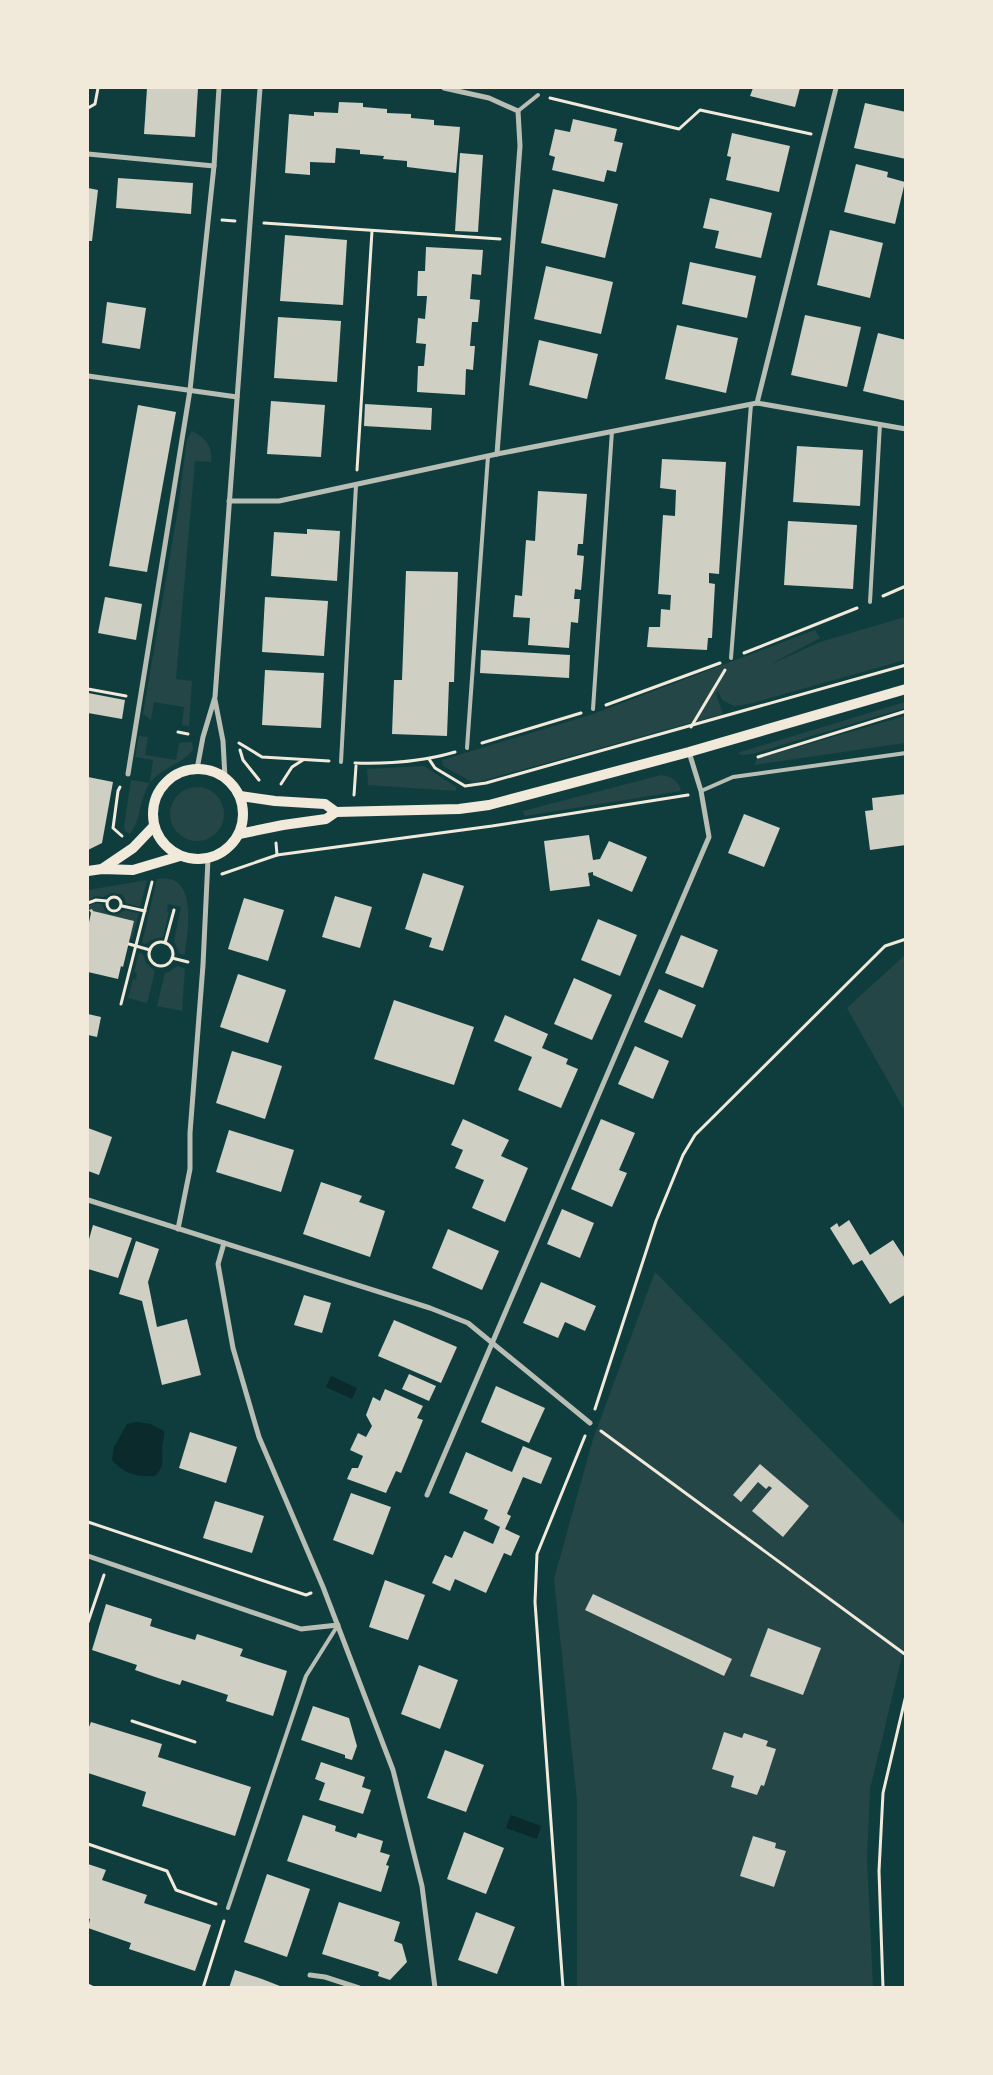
<svg xmlns="http://www.w3.org/2000/svg" width="993" height="2075" font-family="'Work Sans',sans-serif">
<style>
.green{fill:#244646}
.water{fill:#0a2a2b}
.building{fill:#cfcfc3}
.lines{fill:none;stroke-linecap:round;stroke-linejoin:round}
.path{stroke:#f1e9da;stroke-width:3}
.service{stroke:#b8beb3;stroke-width:4}
.minor{stroke:#b8beb3;stroke-width:5}
.secondary{stroke:#f1e9da;stroke-width:10}
</style>
<rect width="100%" height="100%" fill="#0f3d3e"/>
<g class="green">
<path d="M192 431C206 438 213 447 211 462L195 461 176 679 192 681 189 726 182 725 184 707 154 702 151 720 143 714 178 509 187 439Z"/>
<polygon points="905,617 905,660 749,704 734,706 722,700 718,691 716,693 723,714 474,783 443,766 442,760 593,714 815,630 820,638 767,666 820,642"/>
<polygon points="905,702 905,708 752,754 743,755 737,753"/>
<polygon points="905,716 905,743 754,765 757,759"/>
<path d="M139 736 148 737 145 755 176 760 179 743 192 742 193 749C182 766 160 766 148 786 139 802 141 820 130 834L125 831 124 827 131 780 150 783 153 760 135 757Z"/>
<polygon points="424,766 456,787 456,791 368,785 367,769"/>
<path d="M661 775C672 777 678 780 681 791L525 816 523 811Z"/>
<circle cx="197" cy="814" r="27"/>
<path d="M157 879C161 879 166 878 169 879 197 884 187 936 185 955L179 953 174 941 181 907 168 904 167 911 169 912 163 937 151 940 146 944 142 943Z"/>
<polygon points="147,880 140,907 126,903 124,897 121,894 111,893 103,897 96,896 88,900 88,890"/>
<path d="M96 903 102 904 105 911C112 917 118 915 125 910L139 913 132 939H130L134 921 93 911 92 909 89 910 88 925V906Z"/>
<polygon points="139,953 143,954 146,963 155,971 147,1003 128,998 133,979 136,980 137,973 134,972"/>
<polygon points="905,955 905,1111 847,1008"/>
<polygon points="177,966 185,969 182,1011 157,1006 165,973 169,972"/>
<polygon points="655,1272 905,1525 905,1644 870,1789 867,1858 873,1987 577,1987 577,1800 554,1579 593,1439"/>
</g>
<g class="water">
<polygon points="331,1376 357,1388 352,1399 326,1387"/>
<path d="M137 1422 151 1424 164 1431C165 1438 162 1442 162 1448 162 1461 165 1466 155 1476 137 1477 124 1474 112 1460L114 1447 127 1424Z"/>
<polygon points="511,1815 541,1826 537,1839 506,1828"/>
</g>
<g class="building">
<polygon points="147,88 198,88 195,137 144,134"/>
<polygon points="753,88 800,88 795,107 750,96"/>
<polygon points="339,102 363,103 363,107 387,109 387,113 411,114 411,118 434,120 434,125 460,127 456,173 407,167 407,161 383,159 384,156 360,154 360,150 336,148 335,163 310,162 310,175 285,173 289,114 314,116 314,112 338,113"/>
<polygon points="865,103 906,112 906,159 854,148"/>
<polygon points="573,119 617,129 614,141 623,143 619,159 616,172 607,170 604,182 552,170 555,157 549,155 555,129 570,132"/>
<polygon points="732,133 790,146 779,192 726,180 731,157 727,156"/>
<polygon points="460,153 483,155 478,232 455,231"/>
<polygon points="856,164 888,172 887,177 905,182 895,224 844,212"/>
<polygon points="118,178 193,183 191,214 116,208"/>
<polygon points="88,188 98,190 92,241 88,241"/>
<polygon points="553,189 618,204 605,258 541,243"/>
<polygon points="710,198 772,213 761,258 715,248 719,231 703,228"/>
<polygon points="830,230 883,243 870,298 817,285"/>
<polygon points="285,235 347,240 343,305 280,301"/>
<polygon points="426,247 483,250 481,275 472,274 470,299 480,300 478,322 472,322 470,346 475,346 473,370 466,369 465,395 417,392 418,366 424,366 426,344 416,343 418,318 425,319 427,296 417,296 418,271 425,271"/>
<polygon points="690,262 756,276 747,318 682,304"/>
<polygon points="546,266 613,282 601,334 534,319"/>
<polygon points="107,302 146,308 140,349 102,343"/>
<polygon points="805,315 861,327 847,387 791,375"/>
<polygon points="278,317 341,321 337,382 274,378"/>
<polygon points="677,325 738,338 726,393 665,379"/>
<polygon points="878,333 906,340 906,401 863,391"/>
<polygon points="539,340 598,354 587,399 529,385"/>
<polygon points="271,401 325,405 321,457 267,454"/>
<polygon points="365,404 432,408 431,430 364,426"/>
<polygon points="138,405 176,412 147,572 109,566"/>
<polygon points="797,446 863,450 860,506 793,502"/>
<polygon points="662,459 726,462 719,574 709,573 709,583 715,584 712,638 708,638 707,650 647,647 649,627 660,627 661,609 670,610 671,595 658,594 663,515 675,516 676,490 660,488"/>
<polygon points="538,491 587,494 583,544 578,544 577,555 584,556 581,590 575,589 574,599 580,599 578,623 571,622 569,648 528,645 530,618 513,617 515,595 522,596 526,540 535,541"/>
<polygon points="788,521 857,525 853,589 784,585"/>
<polygon points="307,529 340,531 337,581 271,576 274,532 307,534"/>
<polygon points="406,571 458,572 454,682 449,682 447,736 392,734 394,680 402,680"/>
<polygon points="105,597 142,604 136,640 98,633"/>
<polygon points="265,597 328,601 324,656 262,652"/>
<polygon points="481,650 570,655 569,678 480,673"/>
<polygon points="265,670 324,673 321,728 262,725"/>
<polygon points="88,693 125,700 122,719 88,713"/>
<polygon points="88,777 113,782 102,843 88,850"/>
<polygon points="906,794 906,845 870,850 865,811 873,810 872,798"/>
<polygon points="744,814 780,828 764,867 728,853"/>
<polygon points="589,835 593,860 600,859 609,841 647,857 632,892 593,875 593,872 588,873 590,886 550,891 544,841"/>
<polygon points="423,873 464,886 443,951 429,947 432,938 405,929"/>
<polygon points="335,896 372,907 360,948 322,937"/>
<polygon points="244,898 284,910 268,961 228,949"/>
<polygon points="92,909 93,911 134,921 123,967 121,966 118,979 88,972 88,927 91,913 89,910"/>
<polygon points="598,919 637,935 620,976 581,960"/>
<polygon points="681,935 718,950 703,988 665,973"/>
<polygon points="238,974 286,990 268,1043 220,1027"/>
<polygon points="574,978 612,995 592,1040 554,1024"/>
<polygon points="659,989 696,1005 682,1038 644,1022"/>
<polygon points="394,1000 474,1027 454,1085 374,1059"/>
<polygon points="88,1014 101,1017 97,1037 88,1035"/>
<polygon points="505,1015 548,1034 542,1048 568,1059 566,1064 578,1069 561,1108 518,1090 532,1057 494,1041"/>
<polygon points="635,1046 669,1061 653,1099 618,1084"/>
<polygon points="232,1051 282,1066 265,1119 216,1103"/>
<polygon points="463,1119 509,1140 501,1156 528,1168 505,1222 472,1208 484,1180 455,1168 463,1150 451,1145"/>
<polygon points="601,1119 635,1133 619,1170 627,1173 612,1207 571,1189"/>
<polygon points="88,1128 112,1137 99,1175 88,1171"/>
<polygon points="229,1130 294,1150 281,1192 216,1172"/>
<polygon points="321,1182 362,1196 359,1202 385,1211 370,1257 303,1234"/>
<polygon points="562,1209 594,1223 580,1258 547,1244"/>
<polygon points="849,1220 870,1255 893,1240 906,1260 906,1294 890,1304 862,1260 853,1265 830,1228 837,1223 839,1227"/>
<polygon points="93,1225 132,1238 118,1278 88,1269 88,1243"/>
<polygon points="448,1229 499,1251 482,1290 432,1268"/>
<polygon points="136,1241 159,1249 148,1282 157,1327 187,1319 201,1375 162,1385 142,1301 119,1294"/>
<polygon points="541,1282 596,1306 585,1331 565,1322 558,1338 523,1323"/>
<polygon points="304,1295 331,1303 322,1333 294,1325"/>
<polygon points="394,1320 457,1347 441,1383 378,1356"/>
<polygon points="409,1374 436,1386 429,1401 402,1389"/>
<polygon points="496,1386 545,1408 529,1443 481,1422"/>
<polygon points="385,1389 423,1406 417,1418 423,1420 401,1473 396,1471 386,1493 347,1479 352,1468 358,1468 363,1456 350,1450 358,1433 366,1437 372,1426 366,1415 373,1397 380,1401"/>
<polygon points="190,1432 237,1447 226,1483 179,1468"/>
<polygon points="523,1446 552,1458 541,1484 523,1477 507,1514 511,1516 505,1529 520,1536 511,1556 504,1553 486,1593 455,1579 450,1591 432,1583 445,1555 452,1558 464,1531 493,1544 500,1527 484,1519 488,1510 449,1493 466,1452 512,1472"/>
<polygon points="760,1464 809,1506 783,1537 752,1511 772,1488 769,1486 766,1489 758,1482 741,1502 733,1495"/>
<polygon points="351,1493 391,1507 373,1555 333,1540"/>
<polygon points="215,1501 264,1516 252,1553 203,1538"/>
<polygon points="385,1580 425,1595 408,1640 369,1627"/>
<polygon points="593,1594 732,1659 724,1676 585,1610"/>
<polygon points="106,1604 152,1619 150,1626 172,1633 195,1640 197,1634 243,1649 240,1656 287,1671 273,1716 226,1701 228,1695 182,1680 180,1685 158,1678 135,1670 137,1665 92,1650"/>
<polygon points="768,1628 821,1648 803,1695 750,1676"/>
<polygon points="419,1665 458,1680 440,1729 401,1714"/>
<polygon points="313,1706 349,1718 357,1746 352,1760 345,1758 345,1755 301,1740"/>
<polygon points="91,1722 162,1744 158,1757 251,1787 235,1836 142,1806 146,1792 88,1773 88,1727 89,1727"/>
<polygon points="724,1732 742,1738 744,1733 768,1741 766,1746 776,1749 764,1786 761,1785 757,1795 731,1787 734,1776 712,1769"/>
<polygon points="445,1750 484,1765 466,1812 427,1798"/>
<polygon points="321,1762 365,1777 362,1787 371,1790 363,1814 319,1800 325,1783 315,1779"/>
<polygon points="303,1815 336,1826 335,1831 356,1838 358,1833 383,1841 380,1852 390,1855 386,1865 389,1866 381,1892 287,1861"/>
<polygon points="464,1832 504,1848 486,1894 447,1879"/>
<polygon points="753,1836 776,1843 775,1848 786,1851 774,1887 740,1876"/>
<polygon points="88,1864 106,1870 102,1880 147,1895 144,1903 211,1925 195,1971 129,1949 131,1943 88,1928 90,1919 88,1918"/>
<polygon points="267,1874 310,1889 287,1957 244,1942"/>
<polygon points="339,1902 400,1922 394,1941 402,1944 407,1962 390,1980 378,1976 379,1972 322,1954"/>
<polygon points="476,1912 515,1927 497,1974 458,1960"/>
<polygon points="235,1970 262,1979 285,1988 229,1988"/>
</g>
<g class="lines">
<g class="path">
<polyline points="550,98 679,129 700,110 811,134"/>
<polyline points="88,108 95,104 98,88"/>
<polyline points="222,220 235,221"/>
<polyline points="264,223 500,239"/>
<polyline points="357,470 372,231"/>
<polyline points="883,596 906,586"/>
<polyline points="744,653 857,608"/>
<polyline points="88,689 126,696"/>
<polyline points="606,705 720,663"/>
<polyline points="691,727 725,670"/>
<polyline points="178,732 188,734"/>
<polyline points="239,743 262,757 329,761"/>
<polyline points="482,743 581,713"/>
<polyline points="240,750 243,760 259,780"/>
<polyline points="758,757 906,711"/>
<polyline points="429,759 435,768 465,786 486,783 906,665"/>
<path d="M355 763C389 764 422 762 455 752"/>
<polyline points="281,784 292,767 303,760"/>
<polyline points="120,787 118,791 113,828 122,836"/>
<polyline points="354,795 356,766"/>
<polyline points="276,843 277,855"/>
<polyline points="222,874 277,855 492,826 688,795"/>
<circle cx="114" cy="904" r="7"/>
<polyline points="88,903 96,900 107,901"/>
<polyline points="122,906 145,911"/>
<circle cx="161" cy="954" r="12"/>
<polyline points="165,943 174,910"/>
<polyline points="129,944 150,950"/>
<polyline points="172,958 188,962"/>
<polyline points="121,1004 152,882"/>
<polyline points="595,1409 656,1221 683,1155 695,1135 885,946 906,939"/>
<polyline points="601,1431 906,1655"/>
<polyline points="88,1522 306,1595 311,1593"/>
<polyline points="88,1622 104,1575"/>
<polyline points="132,1721 195,1742"/>
<polyline points="88,1844 167,1871 176,1890 216,1904"/>
<polyline points="88,1985 94,1988"/>
<polyline points="203,1988 224,1921"/>
<polyline points="563,1988 535,1602 537,1554 585,1436"/>
<polyline points="883,1988 879,1871 883,1793 906,1695"/>
</g>
<g class="service">
<polyline points="518,111 538,95"/>
<polyline points="870,602 880,424"/>
<polyline points="731,658 751,404"/>
<polyline points="593,709 612,431"/>
<polyline points="467,748 488,456"/>
<polyline points="341,762 356,485"/>
<polyline points="701,791 733,777 906,753"/>
<polyline points="228,1908 306,1676 338,1625"/>
</g>
<g class="minor">
<polyline points="444,88 489,98 518,111 520,146 497,454"/>
<polyline points="88,154 214,166"/>
<polyline points="88,376 237,397"/>
<polyline points="757,403 836,88"/>
<polyline points="229,501 279,501 497,454 757,403 906,429"/>
<polyline points="215,700 223,741 225,778"/>
<polyline points="197,769 203,737 215,697 260,88"/>
<polyline points="128,774 190,390 214,166 219,88"/>
<polyline points="88,1200 430,1308 468,1323 590,1423"/>
<polyline points="178,1229 190,1169 190,1133 203,965 208,859"/>
<polyline points="224,1243 218,1264 233,1348 259,1437 323,1587 393,1770 422,1886 435,1988"/>
<polyline points="427,1495 709,837 701,791 689,752"/>
<polyline points="88,1556 301,1629 338,1625"/>
<polyline points="310,1975 325,1977 359,1988"/>
</g>
<g class="secondary">
<circle cx="198" cy="814" r="45"/>
<polyline points="240,796 275,801 325,804 336,812"/>
<polyline points="239,834 283,825 326,819 336,812 459,809 489,805 689,752 906,689"/>
<polyline points="102,869 133,848 154,826"/>
<polyline points="88,871 102,869 133,870 180,856"/>
</g>
</g>
<rect width="993" height="2075" fill="none" stroke="#f1e9da" stroke-width="178"/>
</svg>
